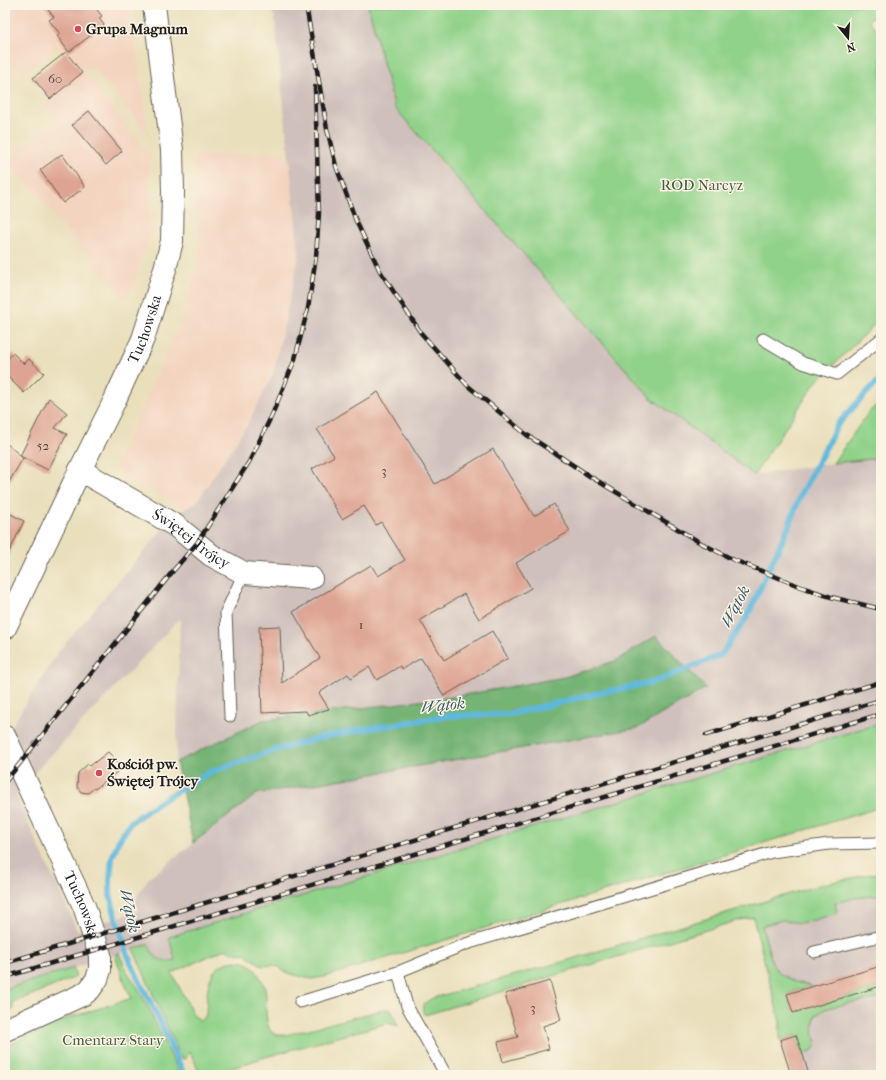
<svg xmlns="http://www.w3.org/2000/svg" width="886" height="1080" font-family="'IM FELL French Canon',serif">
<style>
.built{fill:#f3d4bf}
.industrial{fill:#cfc0bb;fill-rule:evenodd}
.green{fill:#90d289;stroke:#567752}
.forest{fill:#74b475;stroke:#486848}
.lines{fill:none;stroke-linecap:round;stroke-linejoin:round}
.stream{stroke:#5fb8dc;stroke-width:6}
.building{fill:#dea493}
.service-casing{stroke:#646054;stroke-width:13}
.minor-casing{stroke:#646054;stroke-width:24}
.tertiary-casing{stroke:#646054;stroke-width:24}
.service{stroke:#fff;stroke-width:11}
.minor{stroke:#fff;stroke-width:22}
.tertiary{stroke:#fff;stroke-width:22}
.rail-casing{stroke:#1c1c1c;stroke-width:4.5}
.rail{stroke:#fcf5e5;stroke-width:3;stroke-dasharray:9;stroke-linecap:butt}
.poi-dot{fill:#d1495b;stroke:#fcf5e5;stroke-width:1.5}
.labels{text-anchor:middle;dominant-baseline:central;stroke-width:3;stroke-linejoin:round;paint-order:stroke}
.number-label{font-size:13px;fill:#4c3e3a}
.poi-label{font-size:15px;font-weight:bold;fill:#1c1c1c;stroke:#fcf5e5;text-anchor:start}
.park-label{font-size:15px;fill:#455c42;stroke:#fcf5e5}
.street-label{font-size:15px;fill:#1c1c1c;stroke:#fcf5e5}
.water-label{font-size:16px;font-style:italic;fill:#375a69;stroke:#fcf5e5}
</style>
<rect width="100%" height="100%" fill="#fcf5e5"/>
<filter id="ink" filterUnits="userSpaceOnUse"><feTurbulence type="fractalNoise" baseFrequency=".025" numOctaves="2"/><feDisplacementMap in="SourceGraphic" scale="8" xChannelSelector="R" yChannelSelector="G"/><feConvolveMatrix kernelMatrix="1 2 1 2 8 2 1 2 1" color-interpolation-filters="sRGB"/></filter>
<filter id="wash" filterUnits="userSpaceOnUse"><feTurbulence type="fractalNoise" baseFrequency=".012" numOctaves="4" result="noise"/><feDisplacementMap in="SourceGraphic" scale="16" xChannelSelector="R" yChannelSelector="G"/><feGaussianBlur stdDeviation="0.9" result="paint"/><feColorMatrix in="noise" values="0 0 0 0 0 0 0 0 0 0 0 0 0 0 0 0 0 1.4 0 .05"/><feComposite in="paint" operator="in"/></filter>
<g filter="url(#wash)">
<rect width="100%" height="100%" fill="#e9dfbb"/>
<g class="built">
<polygon points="5,5 129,5 149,136 93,66 83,73 95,85 150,155 150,237 127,300 6,160 58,121 44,104 82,73 66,52 57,48 22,75 5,53"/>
<polygon points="279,153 289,160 299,256 273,375 247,425 196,503 185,509 117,471 116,465 186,310 200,246 194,156"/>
</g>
<g class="industrial">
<path d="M270 5H368L395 108 651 398 754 475 833 463 881 458V723L275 904 170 937 176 960 165 961 159 960 155 957 151 952 148 945 5 989V737L58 652 161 531 185 509 196 503 247 425 273 375 299 256 275 19ZM180 618 176 762 263 720 452 697 565 677 615 661 656 636 638 728 257 794 193 843 148 879 137 896 136 901 138 911 77 930 16 796 37 770Z"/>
<polygon points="881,884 881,1075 809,1075 796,1035 780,1040 780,1022 753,917"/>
</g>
<g class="green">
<polygon points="368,5 881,5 881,11 869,20 881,37 881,318 816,382 754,475 651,398 395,108"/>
<polygon points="881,401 881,458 833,463 868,413"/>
<path d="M881 723V807L324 977 312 979 291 974 285 972 279 967 273 965 263 966 245 954 231 952 225 949 172 973 194 1016 200 1020 204 1018 206 1015C207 1001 206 985 213 973 219 962 238 958 249 964 255 968 259 975 262 981 269 993 264 1008 267 1020 267 1024 269 1028 271 1032L277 1035H286L386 1009 391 1010 398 1026 388 1023 262 1058 221 1072 222 1075H198C198 1064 193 1061 190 1051L187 1057 184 1059 181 1058 133 949 148 944C154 958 160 963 175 960L169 937 275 904Z"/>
<path d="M881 872V895L855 898 835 903 837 913 814 920 800 923 782 920 762 926 773 966 782 975 795 982 812 986 787 994 793 1012 881 986V998L848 1003 825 1009 815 1016 813 1029 816 1045 813 1050 803 1055 796 1035 780 1040V1022L753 917 736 921 425 1015C419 1007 425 1002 433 998L565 961 823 884Z"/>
<polygon points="119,953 126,970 138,988 149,1009 180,1075 5,1075 5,1047 62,1020 132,998 127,989 115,955"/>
<polygon points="73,968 76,977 12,1003 14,1009 5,1013 5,989"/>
</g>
<polygon class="forest" points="656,636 706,688 638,728 257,794 193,843 176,762 263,720 452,697 565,677 615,661"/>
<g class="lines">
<polyline class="stream" points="184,1075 159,1019 138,978 129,958 119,929 110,895 110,878 112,858 118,842 131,822 161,801 210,772 276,750 319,738 359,730 448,716 510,714 595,694 651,683 721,655 747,617 787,530 801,494 838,424 873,386 881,379"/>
</g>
<g id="blocks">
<g class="building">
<polygon points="44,5 93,5 102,16 99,18 104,25 69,52 57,36 60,34 49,20 54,17"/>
<polygon points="66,52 82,73 50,99 33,78"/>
<polygon points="89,111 122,151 106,165 72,125"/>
<polygon points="62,154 85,187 63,203 40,170"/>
<polygon points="13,353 24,364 29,359 44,373 24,393 5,374 5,362"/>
<polygon points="378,392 435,484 493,449 534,516 554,504 570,531 516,563 531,588 479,619 464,594 420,620 444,660 492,631 508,658 444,696 421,658 402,669 400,666 377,680 369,667 351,678 348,674 319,693 329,709 308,715 306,711 262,713 259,627 280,626 282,683 320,658 293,612 371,565 378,576 405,560 381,522 376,525 364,506 342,519 312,469 334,456 317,429"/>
<polygon points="49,398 67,413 55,428 67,434 48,470 20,456"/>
<polygon points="5,442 23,458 5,489"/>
<polygon points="5,511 24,521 5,561"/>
<polygon points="108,752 116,760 122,768 95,789 94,788 88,793 81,792 77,787 78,773 88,764 90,766"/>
<polygon points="881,966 881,986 793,1013 787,994"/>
<polygon points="550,981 561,1020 543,1026 549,1049 503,1062 498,1042 518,1037 505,994"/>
<polygon points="796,1035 803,1055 809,1075 791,1075 780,1040"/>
</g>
</g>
</g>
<g filter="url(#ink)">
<use href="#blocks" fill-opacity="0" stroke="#646054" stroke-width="1"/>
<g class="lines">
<g class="service-casing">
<g id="service">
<polyline points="763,339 803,363 837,374 881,339"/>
<polyline points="230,716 226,612 244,573"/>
<polyline points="814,952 881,936"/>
<polyline points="398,972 407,1006 446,1075"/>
<polyline points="300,1002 398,972 466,944 772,852 829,844 881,843"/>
</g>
</g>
<g class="minor-casing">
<g id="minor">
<path id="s1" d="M80 470 176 526 211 555 244 573 311 578"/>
</g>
</g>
<g class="tertiary-casing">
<g id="tertiary">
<path id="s2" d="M5 628 80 470 113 404 143 339 165 269 172 241 173 192 172 150 154 5"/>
<path id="s3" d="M5 737 84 906 100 955V970L97 979 90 989 84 994 5 1030"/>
</g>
</g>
<use href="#service" class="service"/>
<use href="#minor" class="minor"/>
<use href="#tertiary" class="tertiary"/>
<g class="rail-casing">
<g id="rail">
<polyline points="306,5 327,129 336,166 356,221 380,271 421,333 468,386 527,435 591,477 701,543 734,560 804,588 831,597 881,609"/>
<polyline points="706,735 881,682"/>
<polyline points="5,782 173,571 197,543 249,462 272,415 295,359 308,308 316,257 319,214 315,87"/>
<polyline points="5,963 881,700"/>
<polyline points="5,977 881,714"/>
</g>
</g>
<use href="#rail" class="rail"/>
</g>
</g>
<g class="poi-dot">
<circle cx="78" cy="29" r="4"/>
<circle cx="99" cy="773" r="4"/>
</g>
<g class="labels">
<g class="number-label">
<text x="55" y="78">60</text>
<text x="43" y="445">52</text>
<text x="384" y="470">3</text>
<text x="361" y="624">1</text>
<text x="533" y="1007">3</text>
</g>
<g class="poi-label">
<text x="86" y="29">Grupa Magnum</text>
<text x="107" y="764">Kościół pw.<tspan x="107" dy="17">Świętej Trójcy</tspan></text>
</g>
<g class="park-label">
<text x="702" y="185">ROD Narcyz</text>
<text x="113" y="1040">Cmentarz Stary</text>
</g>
<g class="street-label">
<text stroke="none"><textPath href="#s2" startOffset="330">Tuchowska</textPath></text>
<text stroke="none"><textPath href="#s1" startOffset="131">Świętej Trójcy</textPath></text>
<text stroke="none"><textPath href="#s3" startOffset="185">Tuchowska</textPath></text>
</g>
<g class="water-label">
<text transform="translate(735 606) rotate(-62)">Wątok</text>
<text transform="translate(443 705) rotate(-6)">Wątok</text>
<text transform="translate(130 911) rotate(77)">Wątok</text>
</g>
</g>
<rect width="886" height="1080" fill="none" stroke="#fcf5e5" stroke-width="20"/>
<g transform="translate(848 38) rotate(162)" stroke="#fcf5e5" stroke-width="3" paint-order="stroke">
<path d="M0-3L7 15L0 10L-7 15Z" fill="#1c1c1c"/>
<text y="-6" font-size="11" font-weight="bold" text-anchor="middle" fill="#1c1c1c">N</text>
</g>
</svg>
